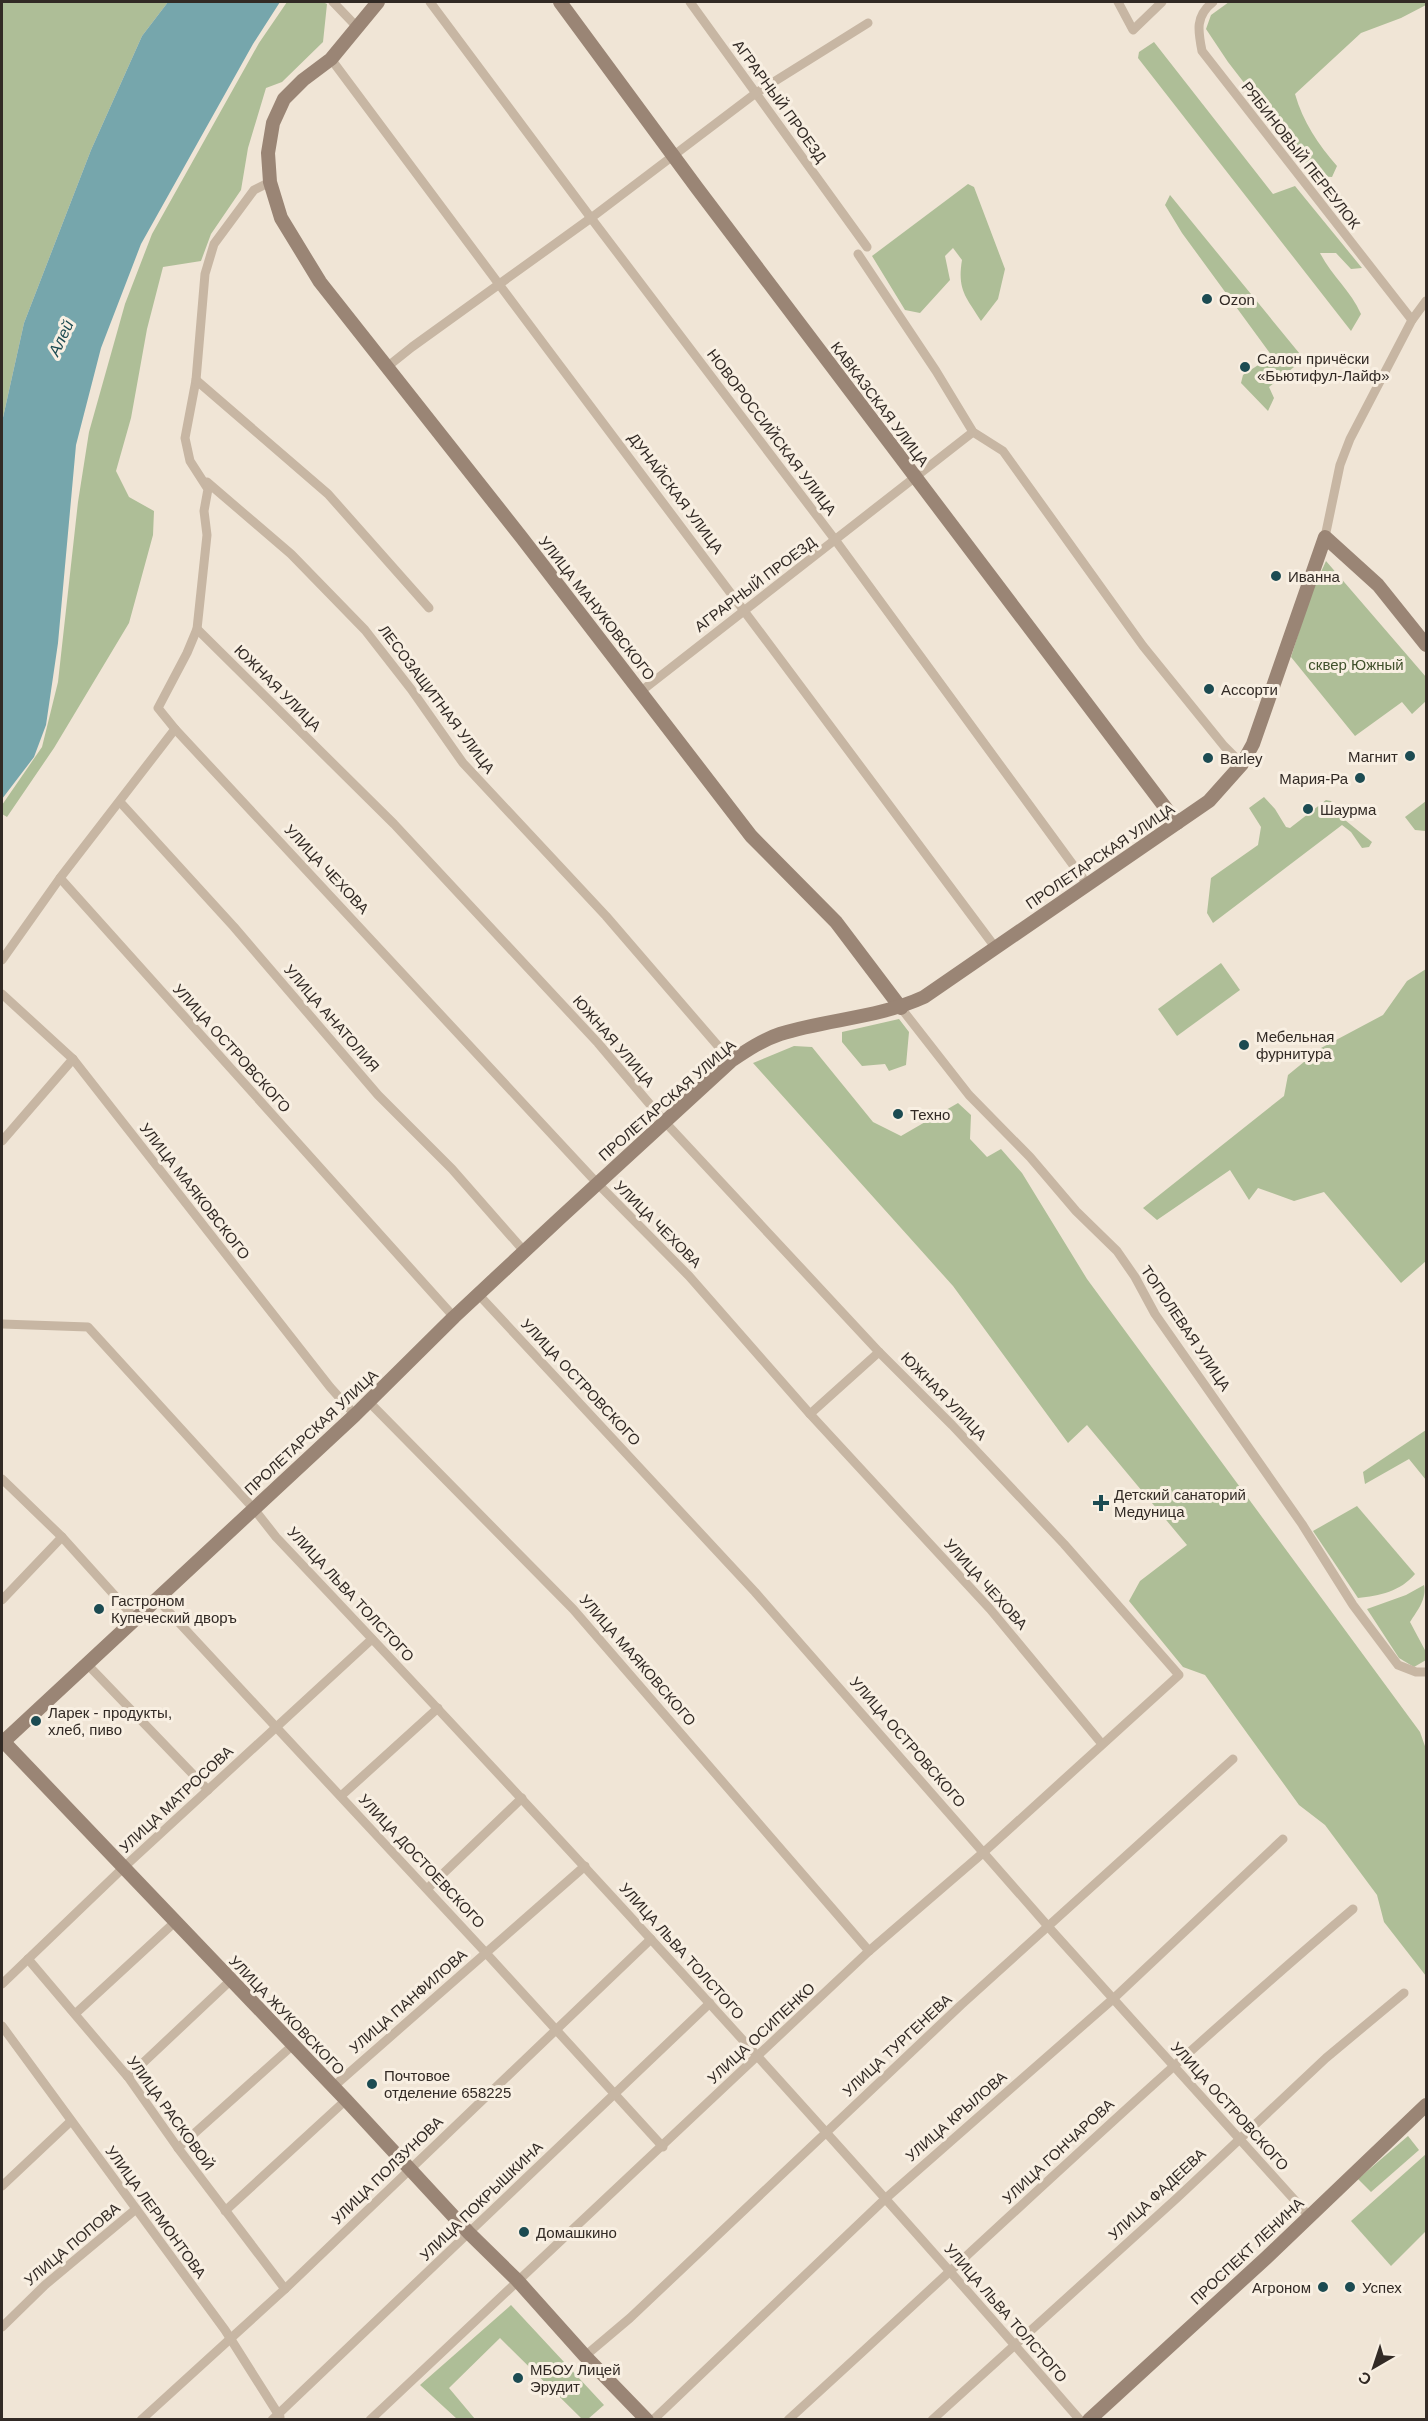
<svg xmlns="http://www.w3.org/2000/svg" width="1428" height="2421" font-family="Arial,sans-serif">
<style>
.green{fill:#aebe97}
.water{fill:#76a6ac}
.lines{fill:none;stroke-linecap:round;stroke-linejoin:round}
.street{stroke:#c7b6a3;stroke-width:9}
.secondary{stroke:#9a8575;stroke-width:14}
.poi-dot{fill:#1c4b52;stroke:#f8efe2;stroke-width:2}
.labels{text-anchor:middle;dominant-baseline:central;stroke-width:6;stroke-linejoin:round;paint-order:stroke}
.street-label{font-size:15px;fill:#322a25;stroke:#f8efe2}
.poi-label{font-size:15px;fill:#322a25;stroke:#f8efe2;text-anchor:start}
.park-label{font-size:15px;fill:#3f502a;stroke:#f8efe2}
.water-label{font-size:16px;font-style:italic;fill:#1c4b52;stroke:#f8efe2}
</style>
<rect width="100%" height="100%" fill="#f0e5d6"/>
<g class="green">
<polygon points="2,2 168,2 142,36 91,150 24,323 2,422"/>
<polygon points="287,2 323,2 327,4 323,42 282,82 266,88 248,148 241,190 211,234 201,261 163,267 147,329 131,418 116,471 129,497 154,511 153,535 129,623 54,748 7,817 2,814 2,805 42,747 58,682 78,502 89,432 125,304 152,234 259,43"/>
<path d="M1229 2H1426V5L1401 18 1361 33 1295 94C1303 122 1318 144 1337 166L1332 177 1316 176 1228 62 1206 29 1211 15Z"/>
<path d="M1154 42 1273 194 1295 186 1362 268 1351 269 1336 253H1320C1331 275 1351 291 1361 314L1351 331 1138 58 1139 52Z"/>
<path d="M968 184 974 187 1005 269 998 299 981 321C966 297 957 290 962 260L953 248 945 256 950 280 920 313 905 310 872 256Z"/>
<polygon points="1170,195 1304,359 1269,387 1274,398 1268,411 1241,383 1243,375 1272,356 1182,233 1165,205"/>
<polygon points="1326,561 1426,677 1426,701 1412,714 1402,702 1355,736 1291,657 1311,594"/>
<polygon points="1264,797 1275,809 1286,827 1290,828 1326,800 1331,801 1345,820 1372,842 1369,847 1362,848 1351,832 1342,825 1213,923 1207,913 1211,878 1258,845 1261,827 1249,808"/>
<polygon points="1426,801 1426,831 1415,830 1405,817"/>
<polygon points="1221,963 1240,990 1177,1036 1158,1009"/>
<polygon points="1426,969 1426,1261 1401,1283 1324,1192 1294,1201 1258,1188 1249,1200 1230,1170 1157,1220 1143,1208 1284,1096 1288,1075 1321,1048 1383,1015 1407,981"/>
<polygon points="899,1019 909,1032 906,1065 889,1071 885,1064 862,1066 842,1042 842,1032"/>
<polygon points="794,1046 812,1047 873,1122 901,1136 958,1103 971,1115 970,1139 987,1157 1001,1149 1022,1173 1087,1279 1420,1732 1426,1749 1426,1976 1384,1922 1377,1895 1325,1825 1299,1805 1205,1675 1183,1667 1129,1601 1140,1581 1187,1545 1087,1425 1068,1443 953,1286 753,1063"/>
<polygon points="1426,1430 1426,1480 1409,1459 1365,1484 1363,1472"/>
<path d="M1357 1506 1415 1574C1401 1591 1379 1596 1358 1598L1313 1531Z"/>
<path d="M1424 1585C1427 1599 1417 1611 1410 1622L1426 1652V1660L1414 1667 1399 1658 1367 1609 1406 1595Z"/>
<polygon points="1408,2136 1419,2150 1371,2192 1358,2179"/>
<polygon points="1426,2154 1426,2231 1391,2266 1351,2221"/>
<polygon points="511,2305 604,2405 588,2419 582,2419 500,2338 449,2388 475,2419 457,2419 420,2385"/>
</g>
<polygon class="water" points="168,2 280,2 253,44 141,244 101,348 76,445 58,643 46,725 34,757 2,799 2,422 24,323 91,150 142,36"/>
<g class="lines">
<g class="street">
<polyline points="333,2 357,27"/>
<polyline points="430,2 591,218 836,541 1087,884"/>
<polyline points="690,2 867,247"/>
<polyline points="1118,2 1133,30 1162,2"/>
<path d="M1213 2C1195 16 1198 31 1202 51L1412 320"/>
<path d="M331 59C551 356 775 650 995 947"/>
<polyline points="270,182 254,190 214,244 205,274 196,380 185,438 190,461 208,489 204,511 207,535 197,629 187,653 158,708 175,729 597,1183 689,1276 810,1414 990,1609 1102,1744"/>
<polyline points="858,254 936,371 973,432 1003,451 1143,646 1224,746 1242,764"/>
<polyline points="387,367 412,347 591,218 756,93 868,23"/>
<polyline points="196,380 328,494 429,608"/>
<polyline points="207,482 291,554 365,630 411,689 463,763 606,916 731,1061"/>
<polyline points="1325,537 1340,465 1350,439 1412,320 1426,301"/>
<polyline points="197,629 394,824 598,1043 664,1121 879,1352 952,1425 1064,1544 1179,1675 984,1852 869,1951 370,2420"/>
<polyline points="640,692 973,432"/>
<polyline points="120,802 234,927 378,1095 452,1169 524,1251"/>
<polyline points="60,878 454,1317"/>
<polyline points="2,960 60,878 175,729"/>
<polyline points="2,994 73,1059 330,1387 355,1415"/>
<polyline points="901,1008 969,1095 1030,1157 1076,1211 1117,1251 1135,1277 1155,1314 1302,1524 1353,1605 1398,1665 1416,1672 1426,1672"/>
<polyline points="2,1141 73,1059"/>
<polyline points="478,1294 755,1592 1053,1932 1309,2216"/>
<path d="M2 1324 88 1327 254 1509 276 1537C550 1826 819 2119 1080 2420"/>
<polyline points="369,1402 573,1609 869,1951"/>
<polyline points="810,1414 879,1352"/>
<polyline points="2,1479 62,1537 135,1618"/>
<polyline points="157,1599 486,1953 663,2147"/>
<polyline points="2,1600 62,1537"/>
<polyline points="86,1663 208,1790"/>
<polyline points="341,1796 438,1708"/>
<polyline points="427,1889 522,1798"/>
<polyline points="28,1959 128,2077 178,2148 285,2289"/>
<polyline points="2,1984 123,1868 372,1639"/>
<polyline points="75,2014 175,1922"/>
<polyline points="2,2026 225,2330 280,2417"/>
<polyline points="128,2077 230,1981"/>
<polyline points="333,2087 585,1866"/>
<polyline points="178,2148 293,2045"/>
<polyline points="2,2186 71,2121"/>
<polyline points="225,2211 346,2100"/>
<polyline points="2,2327 45,2285 136,2209"/>
<polyline points="585,2356 630,2318 961,2005 1233,1759"/>
<polyline points="141,2420 285,2289 651,1939"/>
<polyline points="272,2420 710,2003"/>
<polyline points="653,2420 885,2199 1113,1999 1283,1839"/>
<path d="M788 2420C976 2249 1160 2073 1353 1909"/>
<polyline points="932,2420 1177,2198 1326,2058 1404,1993"/>
</g>
<g class="secondary">
<polyline points="378,2 331,59 303,80 284,99 273,123 268,153 270,182 281,218 320,282 522,538 751,836 836,922 901,1008"/>
<polyline points="560,2 697,188 1177,823"/>
<polyline points="3,1741 346,2100 469,2233 517,2280 585,2356 647,2420"/>
<path d="M2 1743 355 1415 454 1317 559 1219 731 1061C746 1051 762 1040 780 1034 828 1019 878 1018 924 997L1209 801 1242 764 1253 744 1325 537 1378 585 1426 645"/>
<polyline points="1089,2420 1266,2258 1426,2105"/>
</g>
</g>
<g class="poi-dot">
<circle cx="1207" cy="299" r="6"/>
<circle cx="1245" cy="367" r="6"/>
<circle cx="1276" cy="576" r="6"/>
<circle cx="1209" cy="689" r="6"/>
<circle cx="1410" cy="756" r="6"/>
<circle cx="1208" cy="758" r="6"/>
<circle cx="1360" cy="778" r="6"/>
<circle cx="1308" cy="809" r="6"/>
<circle cx="1244" cy="1045" r="6"/>
<circle cx="898" cy="1114" r="6"/>
<path d="M1098 1494h6v6h6v6h-6v6h-6v-6h-6v-6h6z"/>
<circle cx="99" cy="1609" r="6"/>
<circle cx="36" cy="1721" r="6"/>
<circle cx="372" cy="2084" r="6"/>
<circle cx="524" cy="2232" r="6"/>
<circle cx="1323" cy="2287" r="6"/>
<circle cx="1350" cy="2287" r="6"/>
<circle cx="518" cy="2378" r="6"/>
</g>
<g class="labels">
<g class="street-label">
<text transform="translate(780 101) rotate(54)">АГРАРНЫЙ ПРОЕЗД</text>
<text transform="translate(1301 155) rotate(52)">РЯБИНОВЫЙ ПЕРЕУЛОК</text>
<text transform="translate(880 404) rotate(53)">КАВКАЗСКАЯ УЛИЦА</text>
<text transform="translate(772 432) rotate(53)">НОВОРОССИЙСКАЯ УЛИЦА</text>
<text transform="translate(676 493) rotate(53)">ДУНАЙСКАЯ УЛИЦА</text>
<text transform="translate(755 584) rotate(-37)">АГРАРНЫЙ ПРОЕЗД</text>
<text transform="translate(597 608) rotate(52)">УЛИЦА МАНУКОВСКОГО</text>
<text transform="translate(278 688) rotate(45)">ЮЖНАЯ УЛИЦА</text>
<text transform="translate(437 699) rotate(53)">ЛЕСОЗАЩИТНАЯ УЛИЦА</text>
<text transform="translate(1100 856) rotate(-34)">ПРОЛЕТАРСКАЯ УЛИЦА</text>
<text transform="translate(327 869) rotate(47)">УЛИЦА ЧЕХОВА</text>
<text transform="translate(332 1018) rotate(49)">УЛИЦА АНАТОЛИЯ</text>
<text transform="translate(614 1041) rotate(49)">ЮЖНАЯ УЛИЦА</text>
<text transform="translate(232 1048) rotate(48)">УЛИЦА ОСТРОВСКОГО</text>
<text transform="translate(667 1100) rotate(-41)">ПРОЛЕТАРСКАЯ УЛИЦА</text>
<text transform="translate(195 1191) rotate(52)">УЛИЦА МАЯКОВСКОГО</text>
<text transform="translate(658 1224) rotate(45)">УЛИЦА ЧЕХОВА</text>
<text transform="translate(1186 1328) rotate(56)">ТОПОЛЕВАЯ УЛИЦА</text>
<text transform="translate(581 1382) rotate(47)">УЛИЦА ОСТРОВСКОГО</text>
<text transform="translate(944 1396) rotate(46)">ЮЖНАЯ УЛИЦА</text>
<text transform="translate(311 1432) rotate(-43)">ПРОЛЕТАРСКАЯ УЛИЦА</text>
<text transform="translate(986 1584) rotate(48)">УЛИЦА ЧЕХОВА</text>
<text transform="translate(351 1594) rotate(47)">УЛИЦА ЛЬВА ТОЛСТОГО</text>
<text transform="translate(638 1660) rotate(49)">УЛИЦА МАЯКОВСКОГО</text>
<text transform="translate(908 1742) rotate(49)">УЛИЦА ОСТРОВСКОГО</text>
<text transform="translate(176 1799) rotate(-43)">УЛИЦА МАТРОСОВА</text>
<text transform="translate(422 1861) rotate(47)">УЛИЦА ДОСТОЕВСКОГО</text>
<text transform="translate(682 1951) rotate(48)">УЛИЦА ЛЬВА ТОЛСТОГО</text>
<text transform="translate(408 2001) rotate(-41)">УЛИЦА ПАНФИЛОВА</text>
<text transform="translate(287 2015) rotate(46)">УЛИЦА ЖУКОВСКОГО</text>
<text transform="translate(761 2033) rotate(-43)">УЛИЦА ОСИПЕНКО</text>
<text transform="translate(897 2045) rotate(-43)">УЛИЦА ТУРГЕНЕВА</text>
<text transform="translate(1230 2106) rotate(48)">УЛИЦА ОСТРОВСКОГО</text>
<text transform="translate(171 2113) rotate(54)">УЛИЦА РАСКОВОЙ</text>
<text transform="translate(956 2116) rotate(-41)">УЛИЦА КРЫЛОВА</text>
<text transform="translate(1058 2151) rotate(-43)">УЛИЦА ГОНЧАРОВА</text>
<text transform="translate(387 2170) rotate(-44)">УЛИЦА ПОЛЗУНОВА</text>
<text transform="translate(1157 2194) rotate(-43)">УЛИЦА ФАДЕЕВА</text>
<text transform="translate(481 2201) rotate(-44)">УЛИЦА ПОКРЫШКИНА</text>
<text transform="translate(156 2212) rotate(54)">УЛИЦА ЛЕРМОНТОВА</text>
<text transform="translate(72 2244) rotate(-40)">УЛИЦА ПОПОВА</text>
<text transform="translate(1247 2251) rotate(-43)">ПРОСПЕКТ ЛЕНИНА</text>
<text transform="translate(1006 2313) rotate(49)">УЛИЦА ЛЬВА ТОЛСТОГО</text>
</g>
<g class="poi-label">
<text x="1219" y="299">Ozon</text>
<text x="1257" y="358">Салон причёски<tspan x="1257" dy="17">«Бьютифул-Лайф»</tspan></text>
<text x="1288" y="576">Иванна</text>
<text x="1221" y="689">Ассорти</text>
<text x="1398" y="756" text-anchor="end">Магнит</text>
<text x="1220" y="758">Barley</text>
<text x="1348" y="778" text-anchor="end">Мария-Ра</text>
<text x="1320" y="809">Шаурма</text>
<text x="1256" y="1036">Мебельная<tspan x="1256" dy="17">фурнитура</tspan></text>
<text x="910" y="1114">Техно</text>
<text x="1114" y="1494">Детский санаторий<tspan x="1114" dy="17">Медуница</tspan></text>
<text x="111" y="1600">Гастроном<tspan x="111" dy="17">Купеческий дворъ</tspan></text>
<text x="48" y="1712">Ларек - продукты,<tspan x="48" dy="17">хлеб, пиво</tspan></text>
<text x="384" y="2075">Почтовое<tspan x="384" dy="17">отделение 658225</tspan></text>
<text x="536" y="2232">Домашкино</text>
<text x="1311" y="2287" text-anchor="end">Агроном</text>
<text x="1362" y="2287">Успех</text>
<text x="530" y="2369">МБОУ Лицей<tspan x="530" dy="17">Эрудит</tspan></text>
</g>
<g class="park-label">
<text x="1356" y="664">сквер Южный</text>
</g>
<g class="water-label">
<text transform="translate(61 338) rotate(-65)">Алей</text>
</g>
</g>
<rect width="1428" height="2421" fill="none" stroke="#322a25" stroke-width="6"/>
<g transform="translate(1374 2367) rotate(219)" stroke="#f8efe2" stroke-width="4.5" paint-order="stroke">
<path d="M0-4.5L10 22L0 15L-10 22Z" fill="#322a25"/>
<text y="-9" font-size="16" font-weight="bold" text-anchor="middle" fill="#322a25">С</text>
</g>
</svg>
